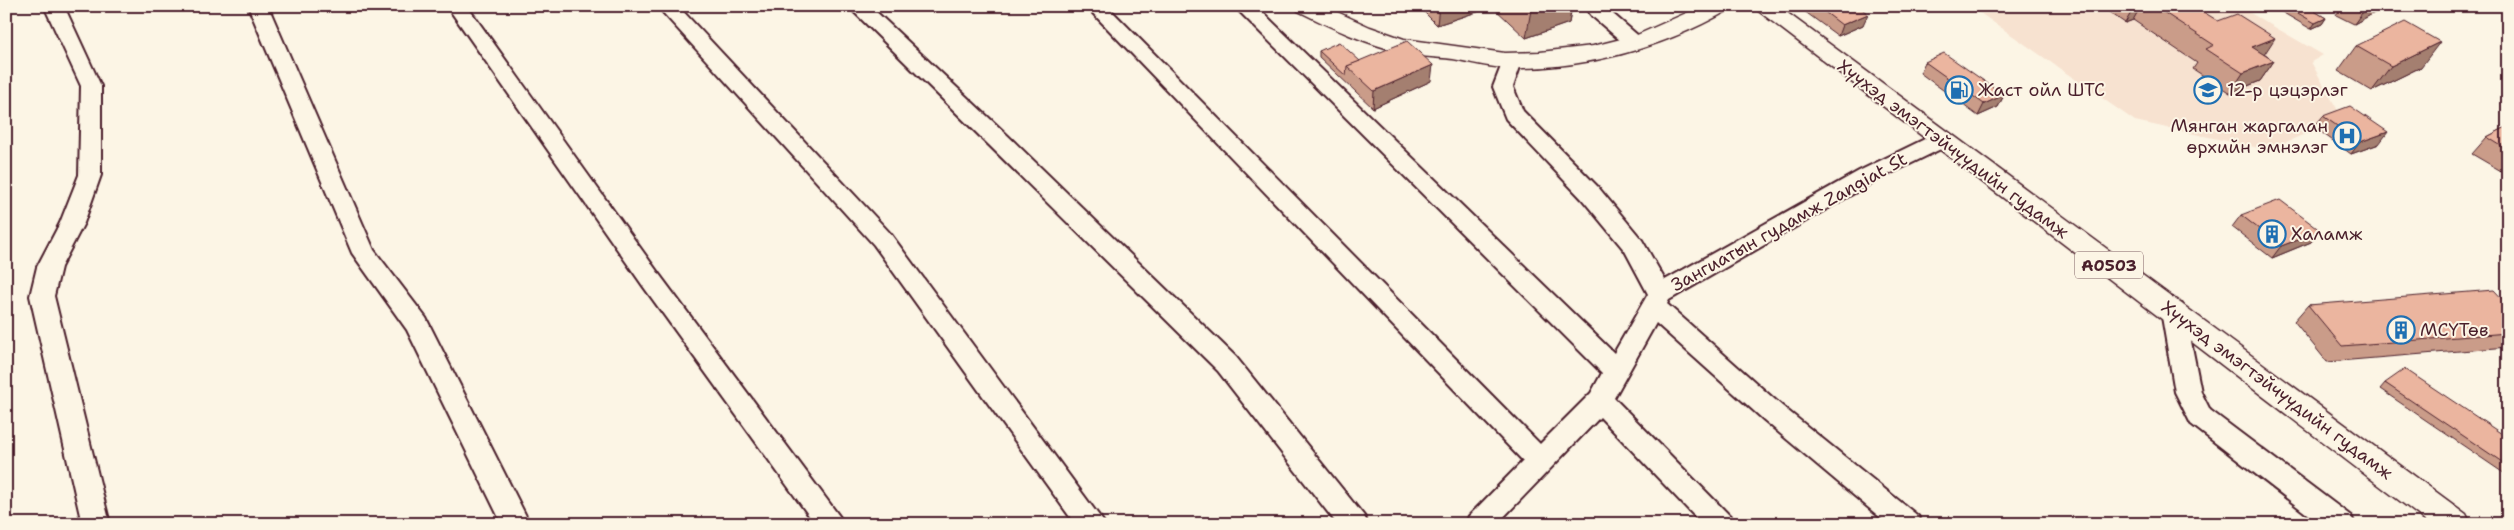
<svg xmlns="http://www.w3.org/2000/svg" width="2514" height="530" font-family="'Shantell Sans',sans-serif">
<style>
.built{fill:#f7e2d0}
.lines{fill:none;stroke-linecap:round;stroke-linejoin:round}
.minor-casing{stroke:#4a1f2b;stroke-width:4}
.major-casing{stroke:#4a1f2b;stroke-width:3}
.minor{fill:#fcf5e5;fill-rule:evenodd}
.major{fill:#fcf5e5;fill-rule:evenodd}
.wall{fill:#ca9c89;stroke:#4a1f2b}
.shaded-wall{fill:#a47f6f;stroke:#4a1f2b}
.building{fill:#ebb59f;stroke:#4a1f2b}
.labels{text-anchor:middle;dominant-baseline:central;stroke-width:4;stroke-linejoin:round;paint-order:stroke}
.shield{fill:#fcf5e5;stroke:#7f5f63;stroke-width:1}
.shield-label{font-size:16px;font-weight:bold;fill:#4a1f2b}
.poi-label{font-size:18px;fill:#4a1f2b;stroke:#fcf5e5;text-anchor:start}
.street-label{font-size:18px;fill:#4a1f2b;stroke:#fcf5e5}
</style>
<rect width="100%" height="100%" fill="#fcf5e5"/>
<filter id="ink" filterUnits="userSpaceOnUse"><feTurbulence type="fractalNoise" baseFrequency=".02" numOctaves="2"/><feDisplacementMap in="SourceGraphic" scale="10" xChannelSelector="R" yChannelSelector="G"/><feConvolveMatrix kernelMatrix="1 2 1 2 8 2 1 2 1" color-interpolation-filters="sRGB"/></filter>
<g filter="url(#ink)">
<polygon class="built" points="1970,6 2238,6 2323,55 2311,62 2342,118 2268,150 2135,121"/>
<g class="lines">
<g class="minor-casing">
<g id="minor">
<polygon points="44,6 64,6 101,86 101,175 84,223 61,267 54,296 110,524 82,524 30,296 37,267 60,223 79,175 81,86"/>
<polygon points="248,6 268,6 374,250 426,318 530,524 502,524 407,330 352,253"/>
<polygon points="447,6 467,6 659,274 845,524 815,524 643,286"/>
<polygon points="657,6 678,6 890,233 1105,524 1075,524 874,245"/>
<polygon points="848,6 870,6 1003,131 1236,357 1364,516 1368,524 1337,524 1218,371"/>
<polygon points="1086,6 1107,6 1540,444 1591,393 1602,373 1234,6 1256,6 1614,353 1648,294 1625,251 1582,199 1506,119 1493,87 1505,56 1512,55 1519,56 1522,61 1513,87 1523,111 1598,187 1642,240 1665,280 1859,171 1933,135 1941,133 1949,135 1952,140 1949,145 1875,181 1669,300 1667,304 1782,406 1918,516 1922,524 1888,524 1764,420 1656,323 1614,398 1730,516 1734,524 1702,524 1600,417 1497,524 1465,524 1469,516 1523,461"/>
<polygon points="1600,6 1606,8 1642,39 1645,43 1642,47 1635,49 1628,47 1592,16 1589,12 1592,8"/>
<polygon points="2173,302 2182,304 2185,311 2201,392 2210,410 2351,516 2355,524 2320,524 2191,424 2175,392 2161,311 2164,304"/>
</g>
</g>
<g class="major-casing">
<g id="major">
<path d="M1295 6H1324L1370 27 1404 39 1505 53 1540 52 1593 46 1637 35 1702 6H1730L1727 11C1660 49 1583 70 1505 68 1487 67 1470 62 1453 59 1436 57 1420 57 1404 53 1366 44 1332 28 1298 11Z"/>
<polygon points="1752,6 1778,6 2466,514 2471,524 2430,524"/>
</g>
</g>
<use href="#minor" class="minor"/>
<use href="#major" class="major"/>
</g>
<g class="wall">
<polygon points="1418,6 1481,6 1480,11 1437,25"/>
<polygon points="1493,6 1572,6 1569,23 1526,38 1493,7"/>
<polygon points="1800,6 1861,6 1863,25 1838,36 1800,8"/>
<polygon points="2100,6 2207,6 2203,12 2274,61 2260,81 2230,93 2193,69 2197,63 2133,20 2125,23"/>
<polygon points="2276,6 2306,6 2326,18 2322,24 2311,29 2275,8"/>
<polygon points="2342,6 2387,6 2354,24 2336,15"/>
<polygon points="2453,6 2473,6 2471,9"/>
<polygon points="2356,46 2421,67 2372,91 2338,71"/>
<polygon points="1319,51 1360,61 1431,81 1373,108 1319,57"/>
<polygon points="1925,62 2004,95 1998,107 1978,116 1920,73"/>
<polygon points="2323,116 2379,144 2351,154 2314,127"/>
<polygon points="2508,126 2508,175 2472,154 2487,137"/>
<polygon points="2241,215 2311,242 2272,258 2232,227"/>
<polygon points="2308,305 2508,305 2508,347 2327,362 2294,321"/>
<polygon points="2385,383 2508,438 2508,476 2380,389"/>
</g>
<g class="shaded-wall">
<polygon points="1439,6 1481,6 1480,11 1437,25"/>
<polygon points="1542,6 1572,6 1569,23 1526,38 1531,10"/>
<polygon points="2135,6 2141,6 2133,20 2125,23"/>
<polygon points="2193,6 2207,6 2199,19"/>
<polygon points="2374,6 2387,6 2354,24 2362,13"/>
<polygon points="1868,14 1863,25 1838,36 1842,25"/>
<polygon points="2326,18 2322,24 2311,29 2315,23"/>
<polygon points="2275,38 2262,58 2252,47"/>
<polygon points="2440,42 2421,67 2372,91 2391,66"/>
<polygon points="2274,61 2260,81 2230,93 2243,73"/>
<polygon points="1433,65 1431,81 1373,108 1374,91"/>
<polygon points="2004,95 1998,107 1978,116 1984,104"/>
<polygon points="2388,132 2379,144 2351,154 2360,142"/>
<polygon points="2321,231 2311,242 2272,258 2281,246"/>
</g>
<g class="building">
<polygon points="1527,6 1542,6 1531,10"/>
<polygon points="1817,6 1861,6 1862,9 1868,14 1842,25"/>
<polygon points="2154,6 2194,6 2218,21 2237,14 2275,38 2252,47 2274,61 2243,73 2206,49 2214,45"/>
<polygon points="2286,6 2306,6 2326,18 2315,23"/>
<polygon points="2350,6 2374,6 2362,13"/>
<polygon points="2405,22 2440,42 2391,66 2356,46"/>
<polygon points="1407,41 1433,65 1374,91 1347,66"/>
<polygon points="1339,42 1360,61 1347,66 1346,76 1319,51"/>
<polygon points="1944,53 2004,95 1984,104 1925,62"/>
<polygon points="2350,106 2388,132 2360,142 2323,116"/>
<polygon points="2508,126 2508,150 2487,137"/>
<polygon points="2280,200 2321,231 2281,246 2241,215"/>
<polygon points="2494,290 2508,305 2508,333 2342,346 2308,305"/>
<polygon points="2405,369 2508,438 2508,466 2385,383"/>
</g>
</g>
<defs>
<g id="fuel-ring" transform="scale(1.4375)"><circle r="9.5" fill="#fcf5e5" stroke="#1f6fb2" stroke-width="1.5"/><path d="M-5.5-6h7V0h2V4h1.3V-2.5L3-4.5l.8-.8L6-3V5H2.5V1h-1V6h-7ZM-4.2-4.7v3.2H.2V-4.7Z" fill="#1f6fb2"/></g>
<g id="school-ring" transform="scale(1.4375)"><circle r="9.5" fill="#fcf5e5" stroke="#1f6fb2" stroke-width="1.5"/><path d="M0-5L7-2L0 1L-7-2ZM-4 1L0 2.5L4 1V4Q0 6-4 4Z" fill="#1f6fb2"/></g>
<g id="hospital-ring" transform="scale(1.4375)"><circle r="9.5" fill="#fcf5e5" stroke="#1f6fb2" stroke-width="1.5"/><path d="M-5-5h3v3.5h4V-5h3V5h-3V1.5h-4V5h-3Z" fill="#1f6fb2"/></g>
<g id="building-ring" transform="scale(1.4375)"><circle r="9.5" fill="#fcf5e5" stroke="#1f6fb2" stroke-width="1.5"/><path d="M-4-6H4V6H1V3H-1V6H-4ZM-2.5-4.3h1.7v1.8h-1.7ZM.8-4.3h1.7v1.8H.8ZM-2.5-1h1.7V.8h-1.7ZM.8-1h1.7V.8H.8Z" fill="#1f6fb2"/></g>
</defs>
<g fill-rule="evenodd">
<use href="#fuel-ring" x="1959" y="90"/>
<use href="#school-ring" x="2208" y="90"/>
<use href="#hospital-ring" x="2347" y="136"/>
<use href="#building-ring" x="2272" y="234"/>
<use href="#building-ring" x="2401" y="330"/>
</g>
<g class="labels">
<rect class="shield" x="2075" y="251.5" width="68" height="27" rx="4"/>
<g class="shield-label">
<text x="2109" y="265">A0503</text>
</g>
<g class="poi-label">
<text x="1978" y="90">Жаст ойл ШТС</text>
<text x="2227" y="90">12-р цэцэрлэг</text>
<text x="2328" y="126" text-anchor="end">Мянган жаргалан<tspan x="2328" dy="21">өрхийн эмнэлэг</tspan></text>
<text x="2291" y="234">Халамж</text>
<text x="2420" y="330">МСҮТөв</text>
</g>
<g class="street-label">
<text transform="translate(1953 149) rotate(37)">Хүүхэд эмэгтэйчүүдийн гудамж</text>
<text transform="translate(1789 222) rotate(-29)">Зангиатын гудамж Zangiat St</text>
<text transform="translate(2277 390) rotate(37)">Хүүхэд эмэгтэйчүүдийн гудамж</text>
</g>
</g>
<rect width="2514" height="530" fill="none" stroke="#fcf5e5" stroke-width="25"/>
<rect x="12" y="12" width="2489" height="505" fill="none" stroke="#4a1f2b" stroke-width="2" filter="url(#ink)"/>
</svg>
